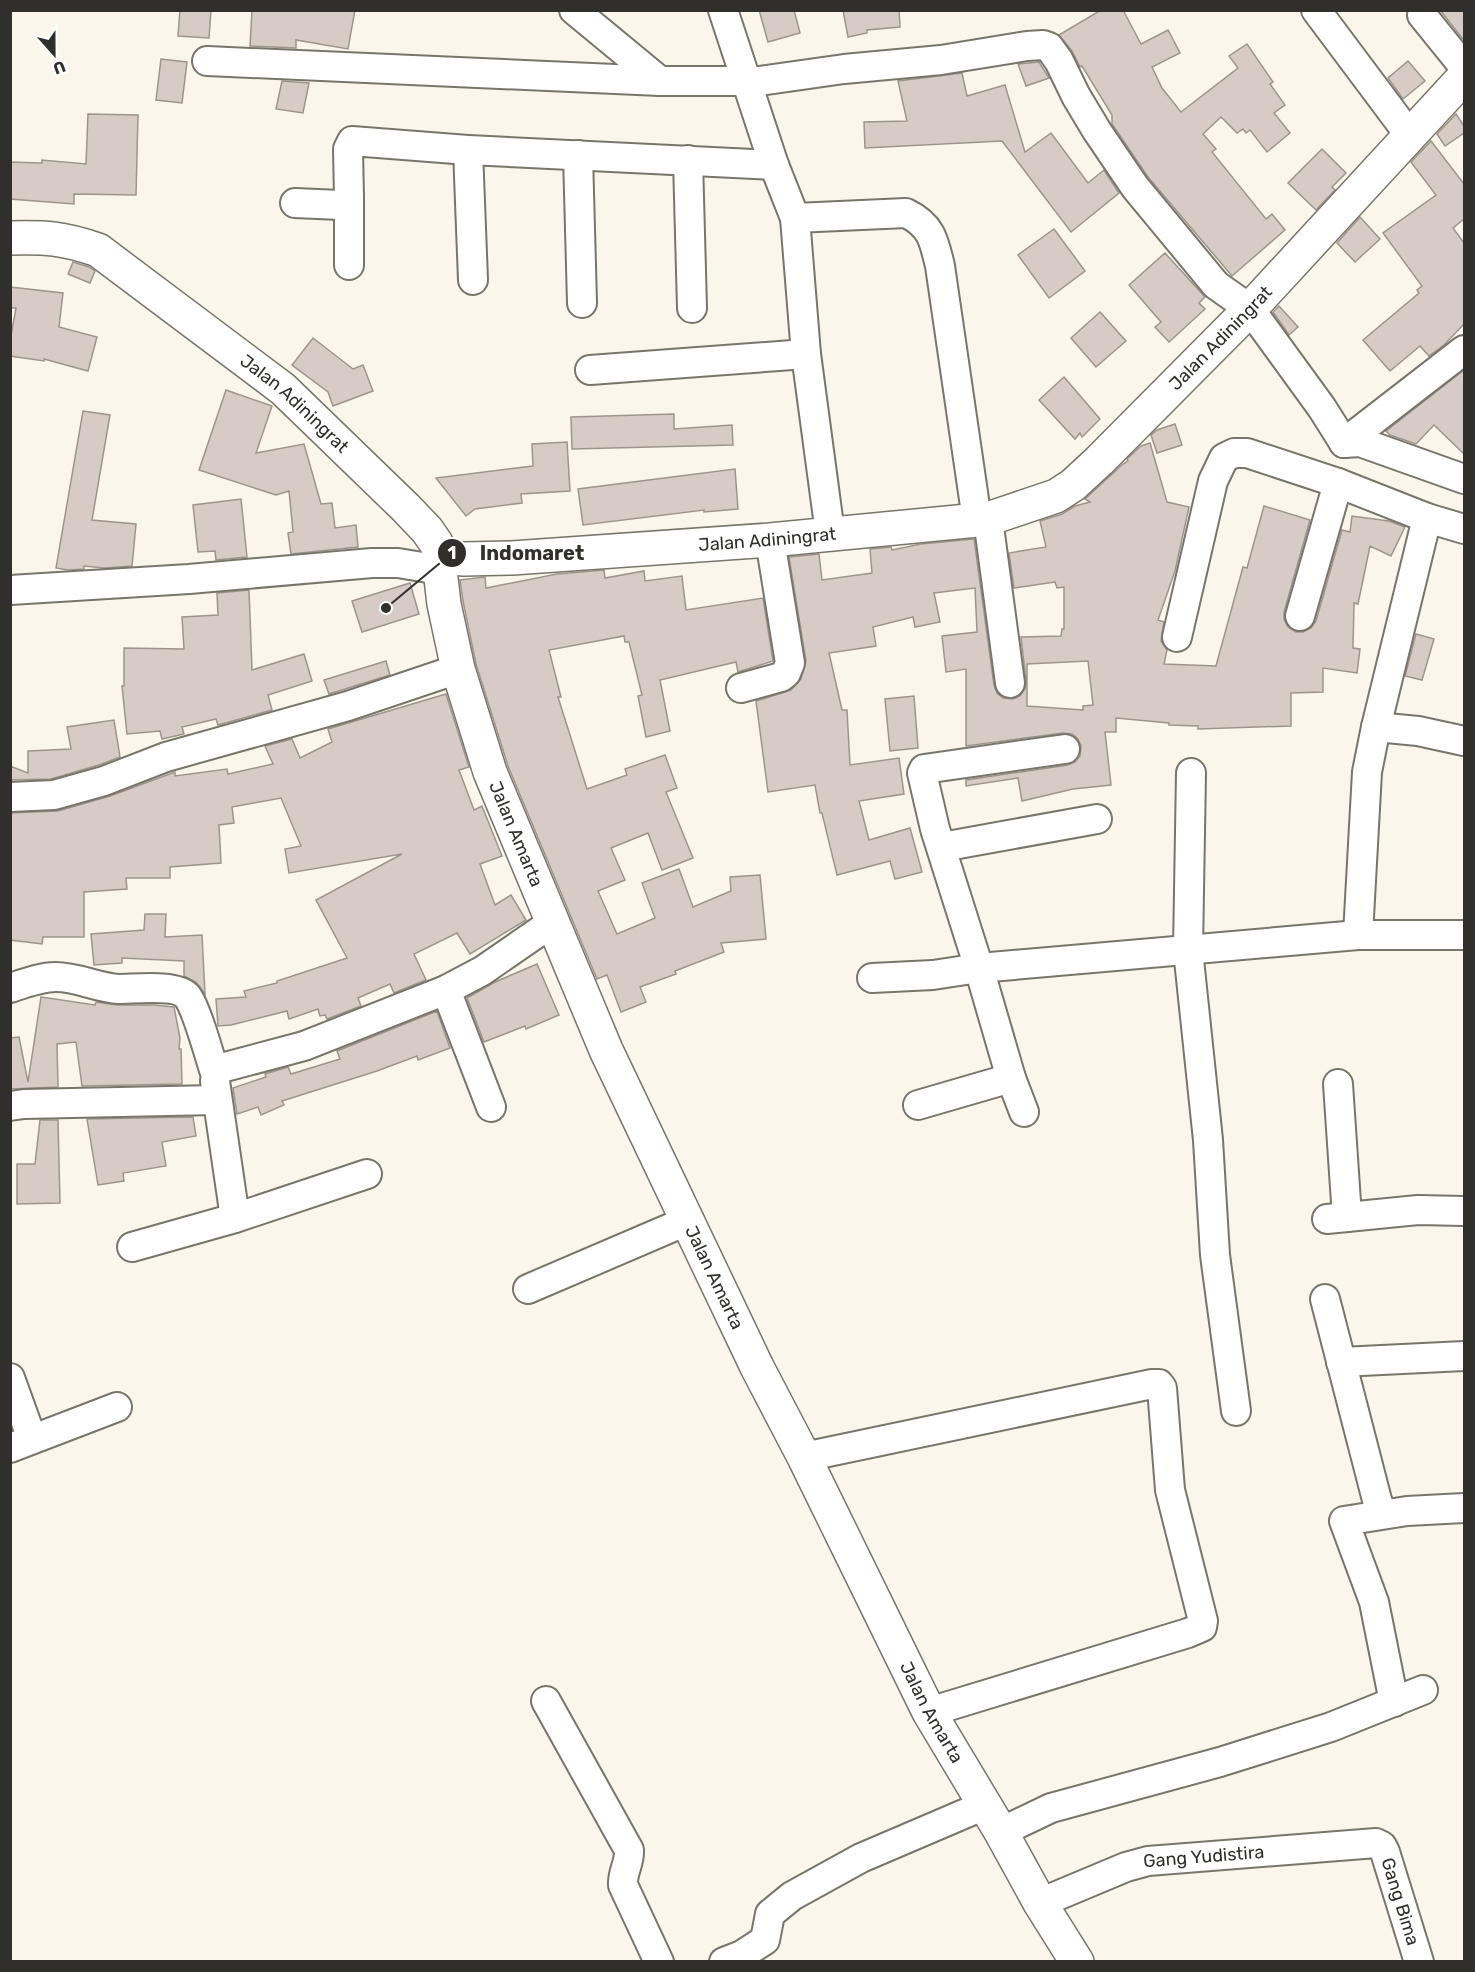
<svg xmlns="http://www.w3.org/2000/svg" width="1475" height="1972" font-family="Rubik,sans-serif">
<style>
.building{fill:#d6ccc5;stroke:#9d958d;stroke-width:1.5;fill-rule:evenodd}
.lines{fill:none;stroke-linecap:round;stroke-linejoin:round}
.street-casing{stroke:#79756b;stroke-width:32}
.secondary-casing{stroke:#79756b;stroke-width:36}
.street{stroke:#fff;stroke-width:28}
.secondary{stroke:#fff;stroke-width:33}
.labels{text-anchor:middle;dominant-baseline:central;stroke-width:4.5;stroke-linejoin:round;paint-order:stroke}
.street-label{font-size:18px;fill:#312f2b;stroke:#fff}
.leader{fill:none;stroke:#312f2b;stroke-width:2}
.callout-dot{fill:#312f2b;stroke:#fff;stroke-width:2}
.mark-label{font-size:18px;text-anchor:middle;font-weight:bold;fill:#fff}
.callout-label{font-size:20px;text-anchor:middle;font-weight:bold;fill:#312f2b;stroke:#fff;stroke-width:4.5;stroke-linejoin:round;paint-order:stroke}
</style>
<rect width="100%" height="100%" fill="#faf6eb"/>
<g class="building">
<polygon points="180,10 211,10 209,38 178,36"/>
<polygon points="252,10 355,10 348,49 296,40 296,48 250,46"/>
<polygon points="759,10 794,10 800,33 768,42"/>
<polygon points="843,10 899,10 900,27 867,30 867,33 848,37"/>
<polygon points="1101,10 1123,10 1141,44 1168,30 1180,53 1152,67 1162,88 1181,112 1238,68 1229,56 1247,44 1273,82 1270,84 1285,105 1274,113 1290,133 1267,152 1250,130 1246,133 1243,129 1237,133 1221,117 1203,134 1216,149 1212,152 1266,219 1272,214 1285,230 1232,276 1148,177 1112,124 1112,115 1082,66 1080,67 1072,51 1059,35"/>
<polygon points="1440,10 1464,10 1464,40 1462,38"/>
<polygon points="161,59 187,62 182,103 156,100"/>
<polygon points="1408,61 1425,81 1403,99 1388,78"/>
<polygon points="1039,62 1049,78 1026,86 1018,64"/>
<polygon points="962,73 967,96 1005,85 1025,152 1051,133 1088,183 1104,170 1119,193 1071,232 1002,141 865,148 864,122 907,121 898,81"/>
<polygon points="282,81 309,83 303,113 276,109"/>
<polygon points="88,114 138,115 136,195 74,194 74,204 10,199 10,162 42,163 42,160 86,164"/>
<polygon points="1456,114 1464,126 1464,133 1445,146 1437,134"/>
<polygon points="1431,141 1464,184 1464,219 1453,228 1464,243 1464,324 1444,345 1429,356 1420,346 1390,371 1363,340 1419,293 1417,290 1422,286 1383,233 1436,195 1411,162"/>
<polygon points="1322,149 1346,173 1332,187 1335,190 1316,210 1288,183"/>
<polygon points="1360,217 1380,239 1355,262 1337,243"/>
<polygon points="1054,229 1085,271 1049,298 1018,255"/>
<polygon points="1165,253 1205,297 1199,303 1205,309 1169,342 1155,327 1161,322 1129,285"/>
<polygon points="73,262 89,267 95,271 90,283 68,274"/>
<polygon points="10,287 63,293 59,327 97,337 88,371 44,359 44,361 10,356 10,341 16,308 10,308"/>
<polygon points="1279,306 1298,327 1289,335 1273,312"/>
<polygon points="1100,312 1126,341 1096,367 1071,338"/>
<polygon points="313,338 353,369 363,365 373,391 333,406 328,392 292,365"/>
<polygon points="1464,370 1464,454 1434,425 1416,444 1390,435 1386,431"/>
<polygon points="1064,377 1100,419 1082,437 1080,433 1075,439 1039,400"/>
<polygon points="226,390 272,406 256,453 304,444 321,504 332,503 335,528 356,525 358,547 291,554 288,533 293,532 289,491 276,495 199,470"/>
<polygon points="83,411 110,415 92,520 136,524 132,566 104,568 84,566 84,569 68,570 56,568"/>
<polygon points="674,414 674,429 732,425 733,445 572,449 571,417"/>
<polygon points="1175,424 1182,445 1157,453 1151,435 1157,430"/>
<polygon points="567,442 570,491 521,494 522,503 475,509 466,516 436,478 533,466 532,444"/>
<path d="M1150 443 1167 502 1189 507 1175 571 1158 620 1164 622 1161 641 1167 650 1164 664 1216 666 1243 567 1247 568 1264 506 1310 520 1284 612V619L1288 627 1296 632H1303L1311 628 1316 621 1342 530 1350 532 1352 516 1389 521 1405 527 1391 556 1370 546 1358 604 1354 603 1353 648 1360 649 1357 673 1323 668V692L1291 693V726L1198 729V726L1169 725V723L1116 718V732H1105L1111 785 1073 789 1022 801 1018 778 966 786V780L1068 765 1075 762 1080 756 1081 746 1078 739 1072 734 1063 733 966 746V669L946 672 942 636 977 632 975 588 934 593 940 622 915 627 913 617 873 627 876 646 829 653 842 710H847L850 765 899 758 904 794 859 801 869 840 910 828 922 872 895 879 890 861 837 875 822 813H820L815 785 768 792 756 701 791 690 801 679 806 661 789 557 819 554 822 580 872 573 870 549 891 547 892 550 921 544 974 539 994 685 997 693 1003 698 1013 699 1020 696 1025 689 1026 681 1021 637 1061 636 1062 629H1064V587L1057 588 1055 582 1014 588 1009 553 1046 547 1040 521 1062 514 1075 506 1090 502 1085 499 1123 464 1128 461 1127 459 1141 446ZM1088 661 1093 705 1083 706V710L1027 706V664Z"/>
<polygon points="735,469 738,509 704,512 704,510 583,525 578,489"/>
<polygon points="241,499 247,557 216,560 215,551 198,552 193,505"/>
<polygon points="604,570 605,578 644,571 645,581 682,576 686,610 763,598 773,661 738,672 736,662 660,680 670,731 646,737 638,696 642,695 629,642 625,642 624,636 549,650 561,697 558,697 587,789 627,775 625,769 665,755 677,788 666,792 693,858 662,870 648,833 611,848 625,880 598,891 617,934 655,918 642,883 679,869 693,907 731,891 730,877 760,875 766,939 721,943 724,952 675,971 676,974 640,987 646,1002 621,1012 607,975 597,979 508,766 476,664 463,601 460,580 485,577 486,588 557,574"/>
<polygon points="410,583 419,614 362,632 352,601"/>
<polygon points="249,590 252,670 304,654 312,681 268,695 272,710 218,725 216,719 182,727 184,734 162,739 160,731 127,734 122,686 124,686 124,648 184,649 182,617 218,615 217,593"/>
<polygon points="1416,634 1434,639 1422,680 1405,676"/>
<polygon points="386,661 390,675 329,694 324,680"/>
<polygon points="446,694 469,767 459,770 474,810 482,806 502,856 480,864 495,905 511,895 526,920 470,954 457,933 414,954 426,980 394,993 390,984 358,998 361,1006 327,1019 325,1015 320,1016 318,1009 289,1019 287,1011 231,1025 218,1026 216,999 246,997 244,991 277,983 277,981 347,958 316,900 402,854 289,873 285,849 301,846 281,798 232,807 234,823 219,825 221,863 170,867 170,878 126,878 127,889 84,892 84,937 43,937 42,944 10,940 10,813 58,811 110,796 175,772 175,776 227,769 228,774 273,764 265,746 292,739 300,758 332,742 328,729"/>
<polygon points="914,696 918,748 890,751 885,699"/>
<polygon points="114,720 120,757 99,765 51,779 10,780 10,766 28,773 28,751 71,749 67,727"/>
<polygon points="145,914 166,914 165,937 202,935 205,994 196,982 184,976 184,961 122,958 122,963 94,965 91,934 144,930"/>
<polygon points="537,964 559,1015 526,1029 525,1026 484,1042 467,998 495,982"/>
<polygon points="41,997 95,1005 96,1002 118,1005 154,1005 174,1007 180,1038 179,1049 181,1049 182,1084 82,1086 76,1042 57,1044 58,1087 10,1089 10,1038 19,1037 28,1082"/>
<polygon points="437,1011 450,1048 418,1060 417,1056 377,1071 282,1101 284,1105 261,1115 258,1107 237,1114 233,1088 266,1077 265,1074 288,1067 291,1074 340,1059 337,1051"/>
<polygon points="193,1117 196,1136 162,1142 166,1166 123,1173 124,1181 98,1185 87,1119"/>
<polygon points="40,1120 58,1120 60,1203 17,1204 17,1164 35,1164"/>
</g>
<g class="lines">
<g class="street-casing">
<g id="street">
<polyline points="574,10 660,81 759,81 844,69 941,60 1027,46 1043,45 1049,47 1059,61 1076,96 1097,131 1135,187 1216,285 1250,309 1322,408 1344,443"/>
<polyline points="723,10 774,165 795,218 806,354 830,533"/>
<polyline points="1316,10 1411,137"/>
<polyline points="1422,15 1464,67"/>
<polyline points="207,61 660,81"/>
<polyline points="468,150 473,280"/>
<polyline points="578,155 582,303"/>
<polyline points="688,160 692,308"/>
<polyline points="349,198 349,265"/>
<polyline points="295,203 340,205 347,203 349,198 348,149 352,141 468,150 774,165"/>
<path d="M795 218 906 213C931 225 934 240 940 266L977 520"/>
<polyline points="590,370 806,354"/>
<polyline points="1344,443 1464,350"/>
<polyline points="1344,443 1360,442 1464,479"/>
<polyline points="988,519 1010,683"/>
<polyline points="10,590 189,579 372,563 398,563 440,570"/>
<polyline points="1300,616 1338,483"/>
<polyline points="1177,637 1213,481 1224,458 1234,453 1247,453 1338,483 1427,518 1464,529"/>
<polyline points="741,688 781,677 786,673 790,663 770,540"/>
<polyline points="1376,727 1418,731 1464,741"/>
<polyline points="1191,773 1188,950 1208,1140 1215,1255 1236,1411"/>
<polyline points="10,797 54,795 104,781 166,757 348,706 458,669"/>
<polyline points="942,847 1097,819"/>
<polyline points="1358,935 1367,772 1376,727 1427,518"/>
<polyline points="872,978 933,975 979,968 1358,935 1464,935"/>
<path d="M10 988C25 983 41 977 56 977 78 977 97 988 119 989 135 989 176 984 187 996 196 1007 209 1054 214 1070L304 1046 446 990 482 971 553 922"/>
<polyline points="446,990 491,1107"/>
<polyline points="215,1081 235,1218"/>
<polyline points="1338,1084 1347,1217"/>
<polyline points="918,1105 1011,1078"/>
<polyline points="10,1106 24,1104 216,1100"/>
<polyline points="1024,1112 1011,1078 979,968 935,829 922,773 924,769 1065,749"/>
<polyline points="1327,1219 1418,1210 1464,1211"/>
<polyline points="132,1247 235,1218 367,1174"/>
<polyline points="528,1289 689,1220"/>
<polyline points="1325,1299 1377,1500 1382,1514"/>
<polyline points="1341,1362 1464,1356"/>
<polyline points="10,1378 32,1439"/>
<polyline points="10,1448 117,1407"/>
<polyline points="804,1457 1152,1384 1159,1384 1162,1388 1170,1490 1203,1621 1202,1627 1188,1633 929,1712"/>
<path d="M546 1701 629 1850C630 1863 622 1872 623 1885L659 1962"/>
<polyline points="1394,1702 1374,1602 1344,1521 1407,1511 1464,1508"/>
<polyline points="1001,1832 1051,1808 1220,1762 1331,1727 1423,1690"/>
<path id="s1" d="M1040 1903 1126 1867 1148 1861 1376 1843 1382 1846 1385 1852 1419 1962"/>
<polyline points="724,1962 742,1955 765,1940 770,1914 792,1896 861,1858 985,1805"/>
</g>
</g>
<g class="secondary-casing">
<g id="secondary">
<path id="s2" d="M10 238C46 237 63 238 98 250L283 389 406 508 427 530 436 543 441 557 440 570 444 604 458 669 490 772 606 1050 757 1367 804 1457 929 1712 1001 1832 1040 1903 1077 1962"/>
<path id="s3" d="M441 557 464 559 512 558 770 540 988 519 1056 496 1073 485 1099 461 1250 309 1464 77"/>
</g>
</g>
<use href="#street" class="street"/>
<use href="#secondary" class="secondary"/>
</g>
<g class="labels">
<g class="street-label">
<text stroke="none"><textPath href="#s3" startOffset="849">Jalan Adiningrat</textPath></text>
<text stroke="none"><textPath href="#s2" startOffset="339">Jalan Adiningrat</textPath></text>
<text stroke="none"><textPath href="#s3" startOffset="327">Jalan Adiningrat</textPath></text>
<text stroke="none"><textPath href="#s2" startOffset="842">Jalan Amarta</textPath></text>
<text stroke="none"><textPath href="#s2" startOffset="1328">Jalan Amarta</textPath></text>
<text stroke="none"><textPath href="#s2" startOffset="1814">Jalan Amarta</textPath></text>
<text stroke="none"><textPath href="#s1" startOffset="172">Gang Yudistira</textPath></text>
<text stroke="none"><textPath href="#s1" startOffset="410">Gang Bima</textPath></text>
</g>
</g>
<path class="leader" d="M386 608L452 553"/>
<g class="callout-dot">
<circle cx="386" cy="608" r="6"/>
<circle cx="452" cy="553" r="15"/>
</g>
<g class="mark-label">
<text x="452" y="559">1</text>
</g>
<g class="callout-label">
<text x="532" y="560">Indomaret</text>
</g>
<rect width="1475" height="1972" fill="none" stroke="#312f2b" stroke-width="24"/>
<g transform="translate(54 54) rotate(159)" stroke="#ffffff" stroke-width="4.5" paint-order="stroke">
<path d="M0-4.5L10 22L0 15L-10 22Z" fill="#312f2b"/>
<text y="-9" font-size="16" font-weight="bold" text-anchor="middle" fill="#312f2b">U</text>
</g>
</svg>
